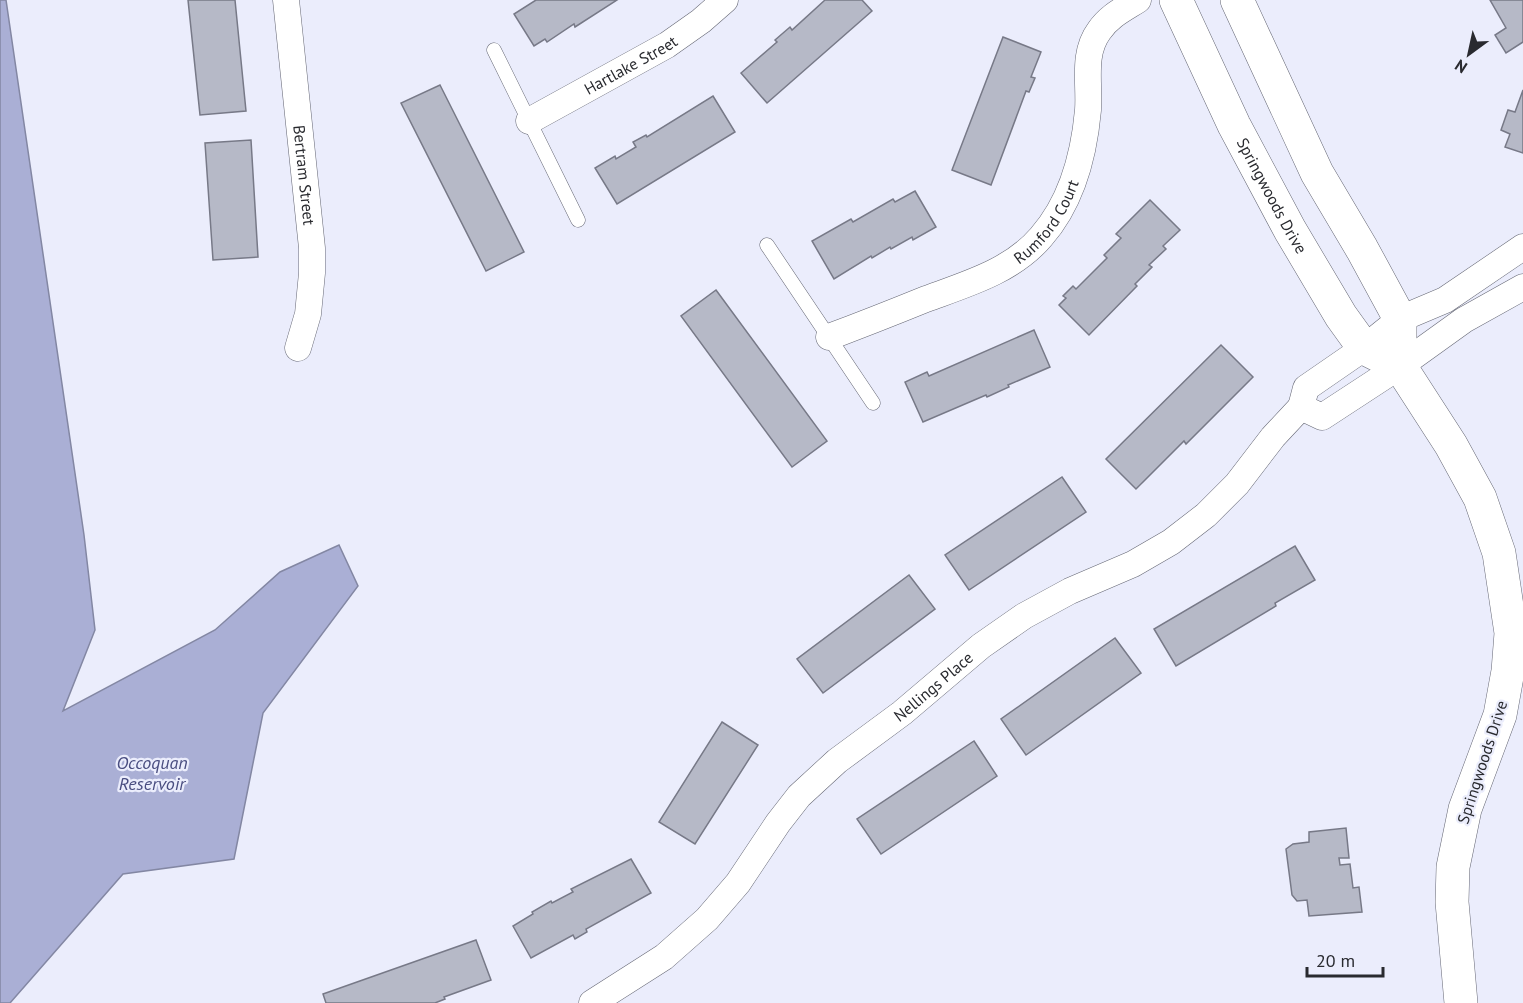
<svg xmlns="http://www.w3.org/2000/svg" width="1523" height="1003" font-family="'PT Sans',sans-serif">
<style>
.water{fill:#aaafd5;stroke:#8387a3;stroke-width:1.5}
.building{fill:#b6b9c7;stroke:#777987;stroke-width:1.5}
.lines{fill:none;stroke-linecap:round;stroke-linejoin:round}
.service-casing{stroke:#656774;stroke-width:15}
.minor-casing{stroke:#656774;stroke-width:27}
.tertiary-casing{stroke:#656774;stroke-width:34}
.service{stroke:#fff;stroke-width:14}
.minor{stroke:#fff;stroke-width:26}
.tertiary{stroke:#fff;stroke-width:33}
.labels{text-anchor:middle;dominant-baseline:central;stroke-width:4.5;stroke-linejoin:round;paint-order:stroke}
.street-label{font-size:16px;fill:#292a2f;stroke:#ebedfc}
.water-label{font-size:18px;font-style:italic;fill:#494d80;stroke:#ebedfc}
</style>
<rect width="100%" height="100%" fill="#ebedfc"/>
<polygon class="water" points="0,0 6,0 84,535 95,630 63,711 215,630 280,572 339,545 358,586 263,713 234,859 123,874 10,1003 0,1003"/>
<g class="building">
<polygon points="188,0 235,0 246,111 200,115"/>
<polygon points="536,0 617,0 575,27 574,24 547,42 545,39 534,46 514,14"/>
<polygon points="825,0 862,0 872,11 767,103 741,73 777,42 775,40 790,27 792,30"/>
<polygon points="1490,0 1523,0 1523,42 1506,53 1495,35 1506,28"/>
<polygon points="1003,37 1041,52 1031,77 1035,78 1029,92 1026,91 991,185 952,170"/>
<polygon points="440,85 524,252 486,271 401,103"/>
<polygon points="1523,90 1523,153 1505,147 1510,134 1501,130 1508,110 1515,112"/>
<polygon points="713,96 735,132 617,204 595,168 615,156 616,159 636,147 633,142 646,135 647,137"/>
<polygon points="251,140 258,257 213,260 205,143"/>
<polygon points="915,191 936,227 913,240 912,237 891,249 890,247 872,258 871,256 834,279 812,241 851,219 853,222 893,199 895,202"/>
<polygon points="1150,200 1180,230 1163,246 1166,249 1149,265 1152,267 1135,284 1137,286 1089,335 1059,305 1066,298 1063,296 1073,286 1076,289 1107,258 1104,255 1121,238 1116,234"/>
<polygon points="716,290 827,441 792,467 681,316"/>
<polygon points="1034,330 1050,367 1008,385 1009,387 987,397 986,395 923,422 905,382 927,372 929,376"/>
<polygon points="1221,345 1253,377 1186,444 1184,441 1136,489 1106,459"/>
<polygon points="1062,477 1086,512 969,590 945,555"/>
<polygon points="1295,546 1315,580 1275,603 1276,606 1176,666 1154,629"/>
<polygon points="909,575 935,609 823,693 797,659"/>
<polygon points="1115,638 1141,673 1026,755 1001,719"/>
<polygon points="722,722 758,745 695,844 659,822"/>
<polygon points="974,741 997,776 881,854 857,819"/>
<polygon points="1346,828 1349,858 1339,858 1340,865 1350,864 1353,888 1359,887 1362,912 1309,916 1307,900 1297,901 1292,895 1286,849 1293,844 1309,842 1309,832"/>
<polygon points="631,859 651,893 586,929 587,932 575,939 573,935 531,958 513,926 533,914 532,912 551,901 552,903 573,892 571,889"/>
<polygon points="476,940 491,980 444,997 445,999 435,1003 326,1003 323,994"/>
</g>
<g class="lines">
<g class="service-casing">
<g id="service">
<polyline points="494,50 578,220"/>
<polyline points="767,245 873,403"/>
</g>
</g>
<g class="minor-casing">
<g id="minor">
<path id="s1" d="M286 0 312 248V273L308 314 298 348"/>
<path id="s2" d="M529 121 667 45 701 21 725 0"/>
<polyline points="1523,247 1445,300 1400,319 1364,348 1306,388 1301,407 1322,417 1400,366 1464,320 1523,287"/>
<path id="s3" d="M829 337C861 325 894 312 926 299 967 284 1012 271 1041 237 1071 203 1084 155 1088 110 1090 84 1082 54 1099 31 1109 16 1124 9 1138 0"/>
<path id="s4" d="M592 1003 664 957 707 919 738 883 778 823 799 796 837 761 902 713 981 646 1024 616 1070 591 1133 564 1171 542 1206 515 1237 484 1273 437 1301 407"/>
</g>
</g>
<g class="tertiary-casing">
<g id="tertiary">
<path id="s5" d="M1176 0 1234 125 1290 230 1341 316 1364 348 1400 366 1451 445 1480 498 1499 553 1511 633 1508 671 1500 715 1465 809 1453 867 1452 902 1461 1003"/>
<polyline points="1237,0 1317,173 1362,249 1400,319 1400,366"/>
</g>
</g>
<use href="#service" class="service"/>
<use href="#minor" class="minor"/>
<use href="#tertiary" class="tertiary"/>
</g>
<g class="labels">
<g class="street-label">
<text stroke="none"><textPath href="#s2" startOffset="116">Hartlake Street</textPath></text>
<text stroke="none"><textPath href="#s1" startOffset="176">Bertram Street</textPath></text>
<text stroke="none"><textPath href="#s5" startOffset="218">Springwoods Drive</textPath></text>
<text stroke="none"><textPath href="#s3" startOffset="252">Rumford Court</textPath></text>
<text stroke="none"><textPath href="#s4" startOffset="470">Nellings Place</textPath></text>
<text transform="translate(1482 762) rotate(-72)">Springwoods Drive</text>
</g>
<g class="water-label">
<text x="152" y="762">Occoquan<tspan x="152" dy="21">Reservoir</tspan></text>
</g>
</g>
<g transform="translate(1469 54) rotate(213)" stroke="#ebedfc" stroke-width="4.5" paint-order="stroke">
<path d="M0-4.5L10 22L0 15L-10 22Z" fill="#292a2f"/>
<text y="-9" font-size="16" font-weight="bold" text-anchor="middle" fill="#292a2f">N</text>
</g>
<path d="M1307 967v9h76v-9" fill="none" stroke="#292a2f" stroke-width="3"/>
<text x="1316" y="967" font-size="18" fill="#292a2f" stroke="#ebedfc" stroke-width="4.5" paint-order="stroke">20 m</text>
</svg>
